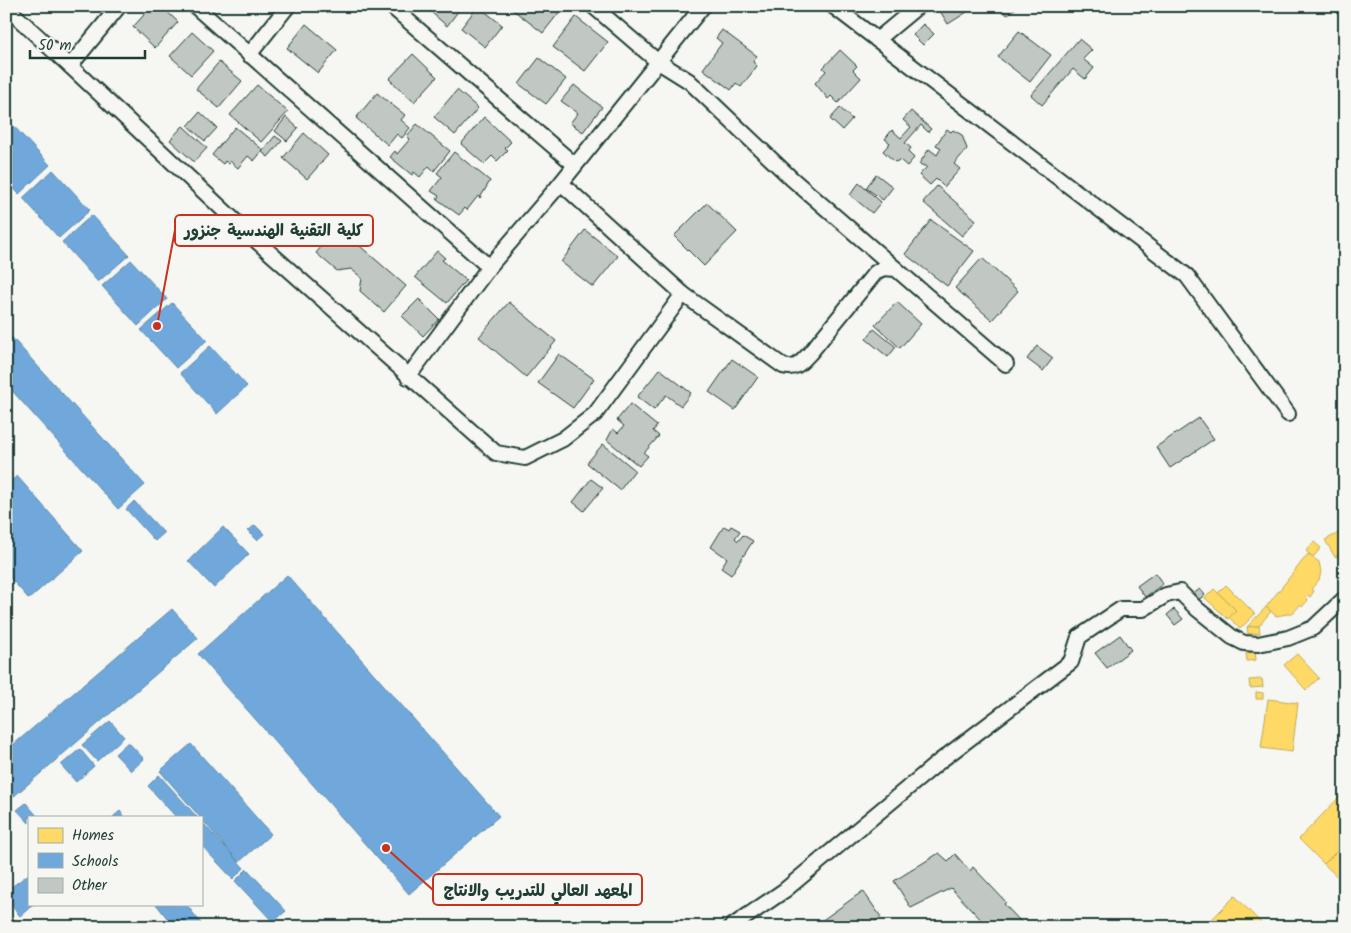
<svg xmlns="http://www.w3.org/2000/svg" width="1351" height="933" font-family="Kalam,'Playpen Sans Arabic',sans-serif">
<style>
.homes{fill:#ffd966;stroke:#bcaa57}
.schools{fill:#6fa8dc;stroke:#5788aa}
.building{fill:#c1c8c3;stroke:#1f3d34}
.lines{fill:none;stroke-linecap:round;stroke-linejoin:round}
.minor-casing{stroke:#1f3d34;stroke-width:18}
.minor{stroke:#f6f6f2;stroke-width:14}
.leader{fill:none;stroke:#c8321e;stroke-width:2}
.callout-dot{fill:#c8321e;stroke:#f6f6f2;stroke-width:2}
.callout{fill:#f6f6f2;stroke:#c8321e;stroke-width:2}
.callout-label{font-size:16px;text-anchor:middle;font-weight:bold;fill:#1f3d34}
</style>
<rect width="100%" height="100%" fill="#f6f6f2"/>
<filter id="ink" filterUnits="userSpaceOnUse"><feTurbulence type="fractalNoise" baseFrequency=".02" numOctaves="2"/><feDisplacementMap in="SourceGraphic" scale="10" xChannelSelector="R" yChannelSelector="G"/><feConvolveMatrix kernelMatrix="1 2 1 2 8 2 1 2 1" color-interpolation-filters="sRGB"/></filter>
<g filter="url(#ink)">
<g class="homes">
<polygon points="1345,530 1345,552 1335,557 1325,540"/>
<polygon points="1314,542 1321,548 1313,557 1306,551"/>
<polygon points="1345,552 1345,561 1342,562 1338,558 1338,555"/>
<polygon points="1308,554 1319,562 1321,572 1319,580 1311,589 1314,591 1310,597 1307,595 1305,597 1308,600 1302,607 1300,605 1293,613 1276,616 1266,607"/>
<polygon points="1226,585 1255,614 1240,629 1229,617 1236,610 1218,593"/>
<polygon points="1214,589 1236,610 1228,619 1205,598"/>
<polygon points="1266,607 1271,611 1259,626 1247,627"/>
<polygon points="1259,626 1260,633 1248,634 1247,627"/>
<polygon points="1255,652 1256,660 1247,661 1246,653"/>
<polygon points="1297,654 1319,678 1306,690 1284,665"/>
<polygon points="1262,679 1263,687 1250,688 1249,680"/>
<polygon points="1256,692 1263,693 1263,699 1256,699"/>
<polygon points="1268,699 1298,703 1292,752 1261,748"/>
<polygon points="1345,791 1345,843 1324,864 1299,839"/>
<polygon points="1345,843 1345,884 1324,864"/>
<polygon points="1235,896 1263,925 1261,927 1204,927"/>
</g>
<g class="schools">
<polygon points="9,121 50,165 19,194 6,181 6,123"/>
<polygon points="53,170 90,210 59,238 23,198"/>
<polygon points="92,215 129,255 98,282 62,242"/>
<polygon points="131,260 167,299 138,326 102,286"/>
<polygon points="172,303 207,340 176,368 141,330"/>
<polygon points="6,331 145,485 118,509 6,384"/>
<polygon points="210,346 247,386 217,414 180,373"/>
<polygon points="17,476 83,551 29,599 6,573 6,485"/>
<polygon points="134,501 164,533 155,541 126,509"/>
<polygon points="255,525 264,534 257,540 248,531"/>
<polygon points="223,527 249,554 214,588 188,561"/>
<polygon points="287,575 499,816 409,894 198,654"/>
<polygon points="172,609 198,638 6,803 6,751"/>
<polygon points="110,721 124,737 97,761 82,745"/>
<polygon points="128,742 144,759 131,771 115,754"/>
<polygon points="191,744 271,834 239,862 160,771"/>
<polygon points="80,749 94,766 76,782 61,765"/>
<polygon points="159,775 197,817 176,817 148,786"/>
<polygon points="26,803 38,817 29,817 29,823 17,810"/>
<polygon points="120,811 124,817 113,817"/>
<polygon points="201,821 244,868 233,879 201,845"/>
<polygon points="247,869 286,911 273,922 235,881"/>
<polygon points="29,874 29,904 34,904 20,916 6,898 6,891"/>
<polygon points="156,904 186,904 204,927 174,927"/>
</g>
<g class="building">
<polygon points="152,6 161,6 178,22 155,48 133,27"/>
<polygon points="424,6 462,6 447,26"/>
<polygon points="478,6 502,25 485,47 461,28"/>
<polygon points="508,6 564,6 543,33"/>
<polygon points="937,6 964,6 967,12 948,24"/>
<polygon points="1000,6 1018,6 1007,15"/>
<polygon points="576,17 608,42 585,71 553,47"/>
<polygon points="306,24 337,50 318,73 287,48"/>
<polygon points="923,24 934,34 923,45 913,35"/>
<polygon points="722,30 757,56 753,62 757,66 741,87 736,83 731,90 703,69 722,43 716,38"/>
<polygon points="1019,31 1051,55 1030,82 998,57"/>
<polygon points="192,32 213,51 191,75 170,56"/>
<polygon points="1079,39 1092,50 1083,59 1094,68 1085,79 1073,69 1042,105 1031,95"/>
<polygon points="840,50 857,66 853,70 861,78 838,103 831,96 828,99 815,83 826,71 823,68"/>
<polygon points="413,54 437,77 414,102 389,79"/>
<polygon points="539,58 566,79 546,104 519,84"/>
<polygon points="219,62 242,81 219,108 196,89"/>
<polygon points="257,85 288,112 261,142 230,115"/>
<polygon points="574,85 602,107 583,132 570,123 578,113 561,101"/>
<polygon points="457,90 478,108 455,135 434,117"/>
<polygon points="377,93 405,115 401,120 410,128 402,138 397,134 388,145 356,118"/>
<polygon points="840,108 852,119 842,130 830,119"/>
<polygon points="911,111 931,129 928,132 921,125 905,143 911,148 908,152 914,158 907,166 900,160 895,162 883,151 890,143 885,139 892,130 901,138 911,127 903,120"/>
<polygon points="200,112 217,128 205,141 188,126"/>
<polygon points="286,117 298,128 287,141 275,131"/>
<polygon points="484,117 511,142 505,148 508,150 497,161 492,156 484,164 461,144"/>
<polygon points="417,124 450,151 434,171 429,166 420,177 414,172 412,175 390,157 395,151 397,154 410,139 407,136"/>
<polygon points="183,126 207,148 194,162 170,140"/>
<polygon points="235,127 263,150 254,161 248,156 238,168 230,161 229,164 225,161 223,164 212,155"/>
<polygon points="947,129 951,132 953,130 962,135 967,149 954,164 960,169 944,187 936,179 930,185 919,175 927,167 919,164 929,149 937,155 941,148 936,145"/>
<polygon points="304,133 328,155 307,179 283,158"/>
<polygon points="275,136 282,141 268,157 262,152"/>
<polygon points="454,152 490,181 480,198 478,196 467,210 465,208 459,215 437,199 439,196 431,191 442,177 437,173"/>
<polygon points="876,174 893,187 883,200 866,188"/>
<polygon points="859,183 881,202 872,213 850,195"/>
<polygon points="937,186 976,220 962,236 923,202"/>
<polygon points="707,203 737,232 704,266 674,236"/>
<polygon points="931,220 974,251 947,286 905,254"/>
<polygon points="338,227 406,286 384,312 360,291 362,278 351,269 337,271 316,253"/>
<polygon points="585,230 618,256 593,287 561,262"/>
<polygon points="437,251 445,258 442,260 466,280 447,303 415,277"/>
<polygon points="982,258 1018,291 992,320 955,288"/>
<polygon points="419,299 439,319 423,336 402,316"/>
<polygon points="509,302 556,341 526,377 479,337"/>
<polygon points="897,302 921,324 900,348 875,325"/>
<polygon points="874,329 896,347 888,357 866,339"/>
<polygon points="1037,346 1053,358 1043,371 1027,359"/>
<polygon points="559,354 594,379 573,408 538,383"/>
<polygon points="732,359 758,377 735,410 709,392"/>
<polygon points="660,369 691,393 681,406 666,395 654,410 637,397"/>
<polygon points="630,404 657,426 653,431 659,436 644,453 648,456 639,466 607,440 613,429 618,433 624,426 617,420"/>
<polygon points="1199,418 1214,439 1170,468 1156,447"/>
<polygon points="603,444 635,470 620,490 587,463"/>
<polygon points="591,479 603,488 584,511 573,502"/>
<polygon points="724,526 729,529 731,526 740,531 735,538 738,541 743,535 753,541 731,575 721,568 727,558 711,547"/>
<polygon points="1155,573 1163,584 1145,597 1137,586"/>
<polygon points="1200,589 1205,595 1198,600 1193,594"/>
<polygon points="1174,609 1183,619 1175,625 1167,615"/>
<polygon points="1120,635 1131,650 1107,668 1095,653"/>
<polygon points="939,853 948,861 955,854 970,871 973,867 1006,902 1004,904 1022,923 1019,927 988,927 951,888 911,908 894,881"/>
<polygon points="863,891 881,917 868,927 813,927"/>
</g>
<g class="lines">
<g class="minor-casing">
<g id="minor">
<polyline points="195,6 489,267 561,183 703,6"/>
<polyline points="391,6 575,165"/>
<polyline points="593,6 657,61 689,81 791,178 896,269"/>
<polyline points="833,6 1187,276 1288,414"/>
<polyline points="6,7 70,66 119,6"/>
<polyline points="877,40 918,6"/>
<polyline points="249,55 288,6"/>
<path d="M70 66 251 236 496 453 525 458 563 439 595 414 683 294 783 366C797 370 801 362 810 353L875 273 883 268 896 269 1006 364"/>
<polyline points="561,183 683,294"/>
<polyline points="408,377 489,267"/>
<polyline points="731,927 785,890 940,761 1071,662 1079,637 1121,609 1143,609 1166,595 1180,592 1197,609 1232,637 1244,643 1258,644 1288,638 1313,628 1345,598"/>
</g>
</g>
<use href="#minor" class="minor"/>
</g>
</g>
<path class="leader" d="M157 326L175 230M386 848L433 890"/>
<g class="callout-dot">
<circle cx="157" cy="326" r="5"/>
<circle cx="386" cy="848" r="5"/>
</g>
<g class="callout">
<rect x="175" y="215" width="198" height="31" rx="5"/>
<rect x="433" y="874" width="209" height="31" rx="5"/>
</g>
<g class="callout-label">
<text x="274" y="236">كلية التقنية الهندسية جنزور</text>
<text x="538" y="896">المعهد العالي للتدريب والانتاج</text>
</g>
<rect width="1351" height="933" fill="none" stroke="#f6f6f2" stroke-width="25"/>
<rect x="12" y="12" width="1326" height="908" fill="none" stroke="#1f3d34" stroke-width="2" filter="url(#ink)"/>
<rect x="28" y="816" width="175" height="90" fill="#f6f6f2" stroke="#a0aca6"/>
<rect x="38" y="828" width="25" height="15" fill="#ffd966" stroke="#a0aca6"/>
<text x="72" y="840" font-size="15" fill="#1f3d34">Homes</text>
<rect x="38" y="853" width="25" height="15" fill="#6fa8dc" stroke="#a0aca6"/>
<text x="72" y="866" font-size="15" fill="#1f3d34">Schools</text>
<rect x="38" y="878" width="25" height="15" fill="#c1c8c3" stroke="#a0aca6"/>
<text x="72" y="890" font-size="15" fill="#1f3d34">Other</text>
<path d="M30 50v8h115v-8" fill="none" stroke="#1f3d34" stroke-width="2.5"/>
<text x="38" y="50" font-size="15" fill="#1f3d34" stroke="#f6f6f2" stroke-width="4" paint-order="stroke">50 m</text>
</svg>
